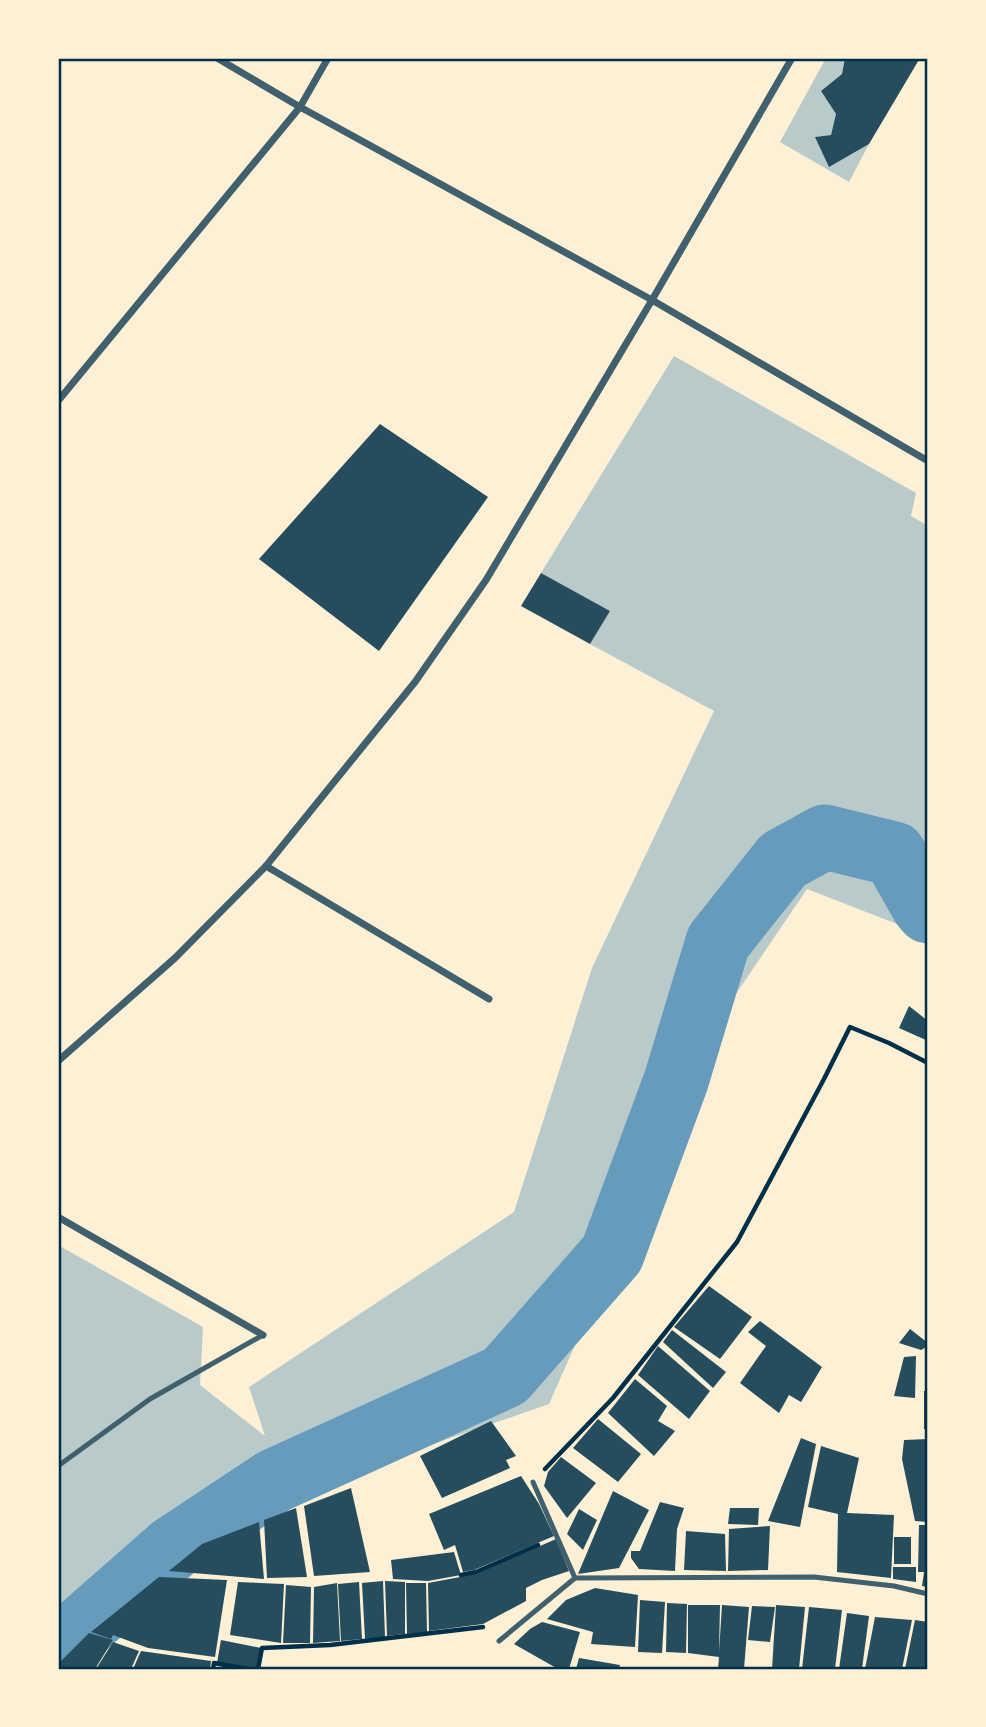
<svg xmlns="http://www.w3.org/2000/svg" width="986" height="1727" font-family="'Archivo Narrow',sans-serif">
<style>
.green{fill:#b9caca}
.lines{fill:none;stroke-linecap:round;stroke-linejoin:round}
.river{stroke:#669bbc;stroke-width:65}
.building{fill:#264d5e}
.path{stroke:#003049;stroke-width:4.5}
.service{stroke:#3f606c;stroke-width:5}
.minor{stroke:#3f606c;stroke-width:7}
.neatline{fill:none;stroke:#003049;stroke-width:2.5}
</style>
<rect width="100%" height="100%" fill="#fdf0d5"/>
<g class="green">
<polygon points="826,58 845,58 842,74 821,91 836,114 831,135 816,137 869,144 849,182 780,142"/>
<polygon points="674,356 916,493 911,516 928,526 928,936 807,889 719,1019 549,1404 285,1495 271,1453 58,1621 58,1245 203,1327 200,1385 265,1436 249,1387 514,1212 592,968 714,711 590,644 610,611 541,573"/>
</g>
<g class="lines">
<polyline class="river" points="58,1649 173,1548 274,1481 505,1376 612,1254 676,1081 718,942 783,860 825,837 894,854 923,905 928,911"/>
</g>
<g class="building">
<polygon points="845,58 920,58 869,144 829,167 815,137 831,135 836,114 821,91 842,74"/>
<polygon points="380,424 488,497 379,651 259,559"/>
<polygon points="541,573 610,611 590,644 521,606"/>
<polygon points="909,1006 928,1021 928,1041 899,1028"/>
<polygon points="709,1286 752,1317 720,1359 674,1327"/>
<polygon points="760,1321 822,1367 801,1402 789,1395 779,1413 740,1383 766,1346 748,1332"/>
<polygon points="910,1329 928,1343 928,1346 921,1350 899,1343"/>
<polygon points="672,1330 726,1372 713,1388 663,1342"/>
<polygon points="658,1346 710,1391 689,1419 638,1375"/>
<polygon points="916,1356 915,1398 894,1396 904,1357"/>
<polygon points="635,1379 667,1406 658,1421 675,1431 654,1456 608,1413"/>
<rect x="924" y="1391" width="4" height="38"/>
<polygon points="598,1419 641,1454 618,1482 573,1448"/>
<polygon points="491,1421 516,1456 506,1460 510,1468 442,1498 420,1456"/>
<polygon points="801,1438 816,1444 800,1527 768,1521"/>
<polygon points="928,1439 928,1522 915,1521 902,1459 904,1440"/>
<polygon points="821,1446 859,1458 847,1513 894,1515 891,1578 837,1572 838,1514 808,1507"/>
<polygon points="561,1457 596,1483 567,1518 544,1486 548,1472"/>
<polygon points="521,1476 539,1504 554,1536 474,1570 463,1572 455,1545 444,1550 429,1514"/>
<polygon points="351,1488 370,1572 314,1576 304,1506"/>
<polygon points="613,1491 649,1510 619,1568 578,1574"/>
<polygon points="660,1502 684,1508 677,1529 675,1571 639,1569 631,1558 631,1551 640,1551"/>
<polygon points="296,1508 307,1577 267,1578 264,1520"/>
<polygon points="730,1508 759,1508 758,1525 728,1524"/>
<polygon points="579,1509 597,1520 583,1550 567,1534"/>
<polygon points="259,1522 264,1579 169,1571 202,1544"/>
<polygon points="919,1525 928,1525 928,1587 922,1586 924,1572 918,1572"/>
<polygon points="770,1526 768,1570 728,1571 729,1529"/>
<polygon points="686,1531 725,1534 726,1571 684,1570"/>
<rect x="894" y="1537" width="17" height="27"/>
<polygon points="556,1539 569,1571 542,1580 526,1588 526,1601 483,1624 429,1631 428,1583 476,1574"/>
<polygon points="454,1552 461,1575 428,1581 393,1579 391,1560"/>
<polygon points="893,1567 916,1567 916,1582 893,1579"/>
<polygon points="159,1577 227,1580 215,1657 148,1648 113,1635 111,1639 91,1632"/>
<polygon points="383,1581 385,1637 365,1639 362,1583"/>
<polygon points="385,1581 405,1582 405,1634 387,1636"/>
<polygon points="238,1582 284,1584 281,1643 230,1635"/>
<polygon points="359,1582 362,1639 341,1641 338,1584"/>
<polygon points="337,1583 340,1641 313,1643 314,1587"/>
<polygon points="406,1583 426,1583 427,1632 407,1634"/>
<polygon points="286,1585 311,1587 310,1643 283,1643"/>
<polygon points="595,1588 638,1595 635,1647 591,1644 593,1632 547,1619 566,1600"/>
<polygon points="640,1600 665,1602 662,1653 638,1652"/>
<polygon points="667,1603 687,1604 686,1653 666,1652"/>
<polygon points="688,1605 720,1605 719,1652 722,1605 749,1607 744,1669 718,1669 719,1657 688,1653"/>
<polygon points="776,1605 805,1607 799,1669 772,1669"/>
<polygon points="752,1606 775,1607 770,1642 748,1640"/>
<polygon points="809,1607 842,1610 835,1669 802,1669"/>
<polygon points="847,1613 869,1616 862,1669 839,1669"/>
<polygon points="875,1617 912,1620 902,1669 865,1669"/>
<polygon points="915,1620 928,1622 928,1669 905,1669"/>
<polygon points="542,1622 580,1632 569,1669 558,1669 514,1644 530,1629"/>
<polygon points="89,1633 113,1640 95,1669 58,1669 58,1664"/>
<polygon points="221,1640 261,1648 258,1669 249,1669 217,1663"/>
<polygon points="113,1642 139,1651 131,1669 96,1669"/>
<polygon points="141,1651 211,1661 210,1669 133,1669"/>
<polygon points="579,1658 620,1665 619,1669 576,1669"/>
</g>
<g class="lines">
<g class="path">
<polyline points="545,1469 613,1398 737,1242 824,1079 850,1027 889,1043 928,1063"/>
<polyline points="461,1575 476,1572 538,1545"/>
<polyline points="213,1669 214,1663 248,1669"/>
<polyline points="258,1669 262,1648 330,1645 483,1627"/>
</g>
<g class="service">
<polyline points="58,1466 150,1399 263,1335"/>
<polyline points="533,1482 575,1578 814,1577 894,1586 928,1594"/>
<polyline points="499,1641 575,1578"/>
</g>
<g class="minor">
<polyline points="217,58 300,107 652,300 928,461"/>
<polyline points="58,401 300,107 328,58"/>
<polyline points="266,866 489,999"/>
<polyline points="58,1061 175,958 266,866 415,682 486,580 652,300 792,58"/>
<polyline points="58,1217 263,1335"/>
</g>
</g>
<rect width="986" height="1727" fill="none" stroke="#fdf0d5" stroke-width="119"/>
<rect x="60" y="60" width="866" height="1608" class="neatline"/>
</svg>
